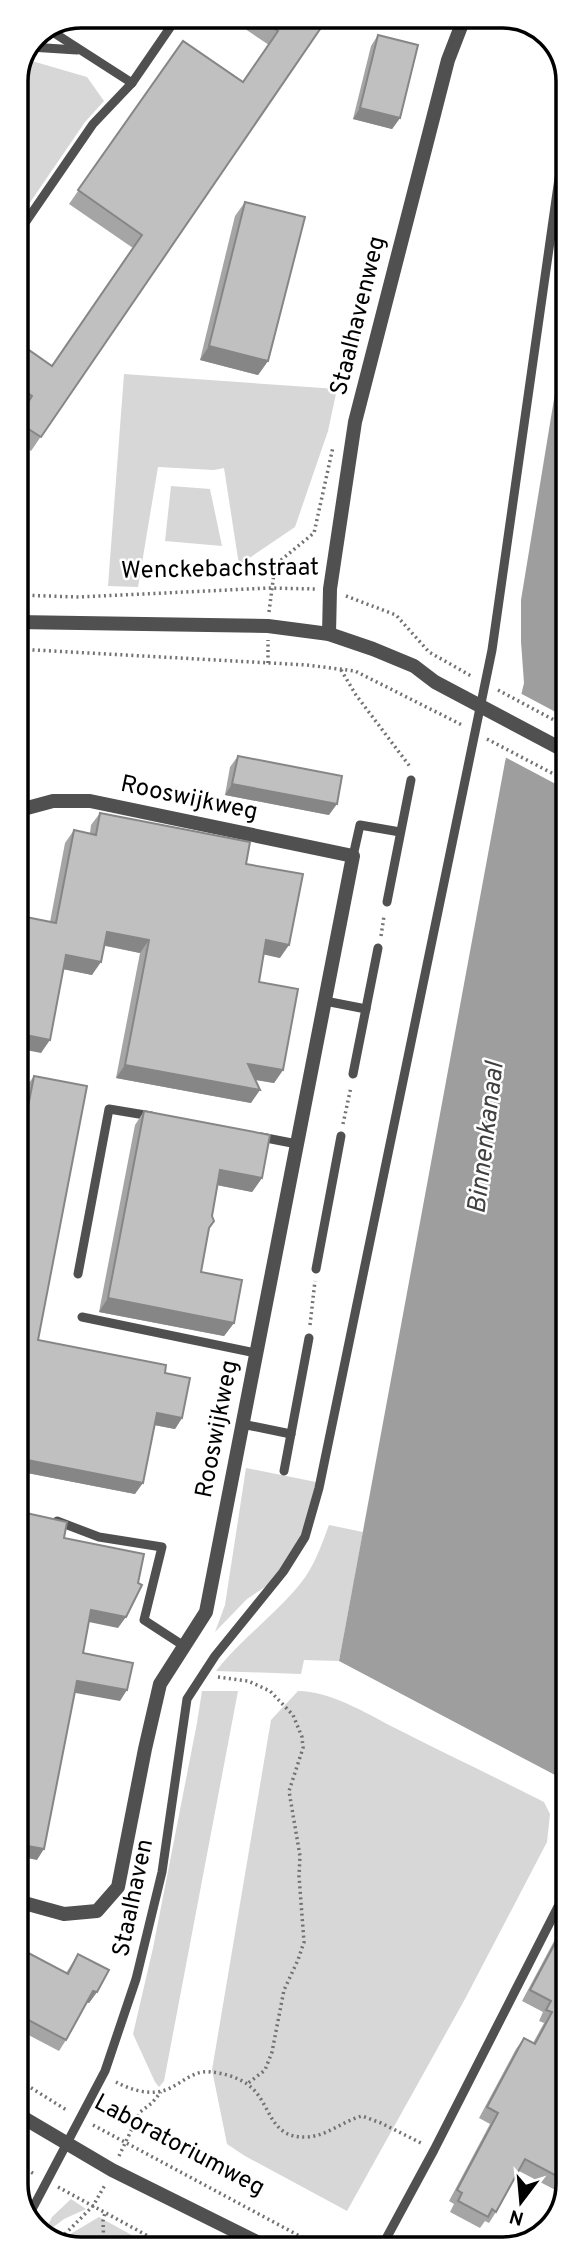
<svg xmlns="http://www.w3.org/2000/svg" width="584" height="2265" font-family="Overpass,sans-serif">
<style>
.green{fill:#d7d7d7}
.water{fill:#9e9e9e}
.pier{fill:#fff}
.lines{fill:none;stroke-linecap:round;stroke-linejoin:round}
.path{stroke:#727272;stroke-width:3.5;stroke-dasharray:2 3.5;stroke-linecap:butt}
.service{stroke:#505050;stroke-width:9}
.minor{stroke:#505050;stroke-width:14}
.tertiary{stroke:#505050;stroke-width:14}
.wall{fill:#a5a5a5}
.shaded-wall{fill:#868686}
.building{fill:#c0c0c0;stroke:#868686;stroke-width:2}
.labels{text-anchor:middle;dominant-baseline:central;stroke-width:5;stroke-linejoin:round;paint-order:stroke}
.street-label{font-size:24px;fill:#000;stroke:#fff}
.water-label{font-size:26px;font-style:italic;fill:#3f3f3f;stroke:#fff}
.rim{fill:none;stroke:#000;stroke-width:3.5}
</style>
<rect width="100%" height="100%" fill="#fff"/>
<g class="green">
<polygon points="25,59 87,77 104,101 85,122 16,223 16,80"/>
<polygon points="124,374 337,389 328,431 295,527 239,565 224,468 214,470 158,467 138,587 108,586"/>
<polygon points="171,486 210,489 222,546 165,541"/>
<polygon points="246,1468 316,1482 310,1516 294,1556 271,1583 247,1599 215,1632 225,1605"/>
<path d="M329 1525 363 1532 339 1661 304 1660 301 1674 216 1671C241 1639 275 1615 300 1584 314 1567 321 1546 329 1525Z"/>
<polygon points="202,1691 238,1691 164,2081 159,2087 155,2082 133,2034 153,1948 197,1723"/>
<path d="M298 1691C333 1691 372 1717 403 1732 450 1756 497 1778 544 1802L550 1814 547 1842 465 1999 347 2211 245 2156 227 2144 212 2070 271 1720Z"/>
<polygon points="71,2199 86,2209 64,2219 43,2235 52,2217"/>
<polygon points="99,2217 157,2249 73,2249 57,2242"/>
</g>
<polygon class="water" points="567,320 568,1773 557,1776 339,1661 505,762 524,683 521,642 521,600"/>
<polygon class="pier" points="518,692 567,718 567,790 503,756"/>
<g class="lines">
<g class="path">
<polyline points="353,354 360,328"/>
<polyline points="16,595 79,597 270,588 315,589"/>
<polyline points="346,596 396,615 429,652 473,677"/>
<polyline points="269,612 275,565 314,533 333,447"/>
<polyline points="16,649 307,665 355,671 462,725"/>
<polyline points="268,663 268,640"/>
<polyline points="341,670 356,695 411,768"/>
<polyline points="498,690 567,727"/>
<polyline points="487,739 567,781"/>
<polyline points="381,936 384,916"/>
<polyline points="343,1124 351,1087"/>
<polyline points="310,1325 315,1281"/>
<polyline points="218,1677 248,1681 270,1691 293,1715 302,1737 303,1748 289,1791 300,1856 299,1876 304,1942 298,1960 284,1990 272,2052 265,2070 247,2084"/>
<polyline points="17,2079 68,2111"/>
<path d="M116 2082C129 2089 147 2095 162 2091 179 2087 192 2069 211 2072 223 2073 237 2077 247 2084 272 2101 267 2139 307 2137 327 2136 343 2121 362 2116L381 2123 423 2144"/>
<polyline points="93,2125 322,2248"/>
<polyline points="119,2156 140,2112 152,2103 161,2092"/>
<polyline points="17,2164 36,2175"/>
<polyline points="58,2187 172,2249"/>
<polyline points="57,2242 93,2206 105,2185"/>
<polyline points="324,2248 328,2241 342,2248"/>
<polyline points="104,2249 103,2221 105,2213"/>
</g>
<g class="service">
<polyline points="48,29 132,83 178,16"/>
<polyline points="30,47 77,50"/>
<polyline points="16,236 93,124 132,83"/>
<polyline points="353,856 360,825 400,832"/>
<polyline points="387,902 411,780"/>
<polyline points="325,1001 366,1009"/>
<polyline points="353,1074 378,948"/>
<polyline points="261,1137 297,1144"/>
<polyline points="316,1269 341,1136"/>
<polyline points="78,1274 109,1109 151,1116"/>
<polyline points="82,1317 256,1353"/>
<polyline points="242,1424 291,1434"/>
<polyline points="284,1471 309,1338"/>
<polyline points="57,1521 99,1537 162,1547 144,1620 184,1646"/>
<polyline points="28,2217 105,2071 136,1979 162,1872 187,1699 215,1656 283,1572 305,1537 319,1488 492,650 567,122"/>
<polyline points="233,2248 241,2233"/>
<polyline points="381,2248 434,2150 568,1887"/>
</g>
<g class="minor">
<polyline points="329,634 373,649 414,666 435,682 567,752"/>
<polyline points="16,811 53,801 90,801 353,856 206,1612 160,1684 145,1749 118,1887 97,1911 64,1914 17,1901"/>
<polyline points="17,2114 112,2170 269,2248"/>
</g>
<polyline class="tertiary" points="16,622 268,626 329,634 330,589 355,422 448,60 465,16"/>
</g>
<g class="wall">
<polygon points="226,16 329,16 31,451 16,440 16,419 23,409 16,404 16,341 52,366 133,248 69,204 183,41 243,82 269,45"/>
<polygon points="378,35 400,118 392,129 353,119 371,46"/>
<polygon points="245,202 268,361 258,375 200,360 235,216"/>
<polygon points="238,756 329,815 225,795 230,767"/>
<polygon points="100,813 246,864 280,958 264,954 259,982 283,1070 274,1083 255,1080 251,1103 116,1078 140,953 105,946 92,975 64,969 41,1053 50,922 65,843 74,830 90,833 91,825"/>
<polygon points="34,1076 38,1340 165,1373 182,1418 175,1429 154,1425 135,1494 17,1471 16,1139 26,1087"/>
<polygon points="144,1111 262,1178 252,1192 218,1185 201,1272 234,1323 224,1336 99,1312 135,1125"/>
<polygon points="568,1915 568,2185 563,2194 519,2171 496,2212 489,2223 485,2221 480,2228 450,2212 454,2204 449,2201 490,2124 479,2118 516,2049 524,2038 533,2043 544,2023 539,2021 543,2012 522,2001"/>
<polygon points="17,1947 66,1973 78,1954 97,1992 89,2003 87,2002 66,2040 59,2051 17,2029"/>
</g>
<g class="shaded-wall">
<polygon points="360,108 400,118 392,129 353,119"/>
<polygon points="209,346 268,361 258,375 200,360"/>
<polygon points="232,784 337,804 329,815 225,795"/>
<polygon points="107,932 149,940 140,953 98,944"/>
<polygon points="266,940 289,945 280,958 257,953"/>
<polygon points="66,955 101,962 92,975 57,968"/>
<polygon points="16,1033 50,1040 41,1053 16,1048"/>
<polygon points="248,1064 283,1070 274,1083 239,1077"/>
<polygon points="125,1065 260,1090 251,1103 116,1078"/>
<polygon points="220,1170 262,1178 252,1192 211,1184"/>
<polygon points="108,1298 234,1323 224,1336 99,1312"/>
<polygon points="157,1413 182,1418 175,1429 149,1424"/>
<polygon points="17,1458 143,1483 135,1494 17,1471"/>
<polygon points="91,1610 126,1617 118,1628 84,1621"/>
<polygon points="77,1681 127,1690 120,1701 70,1692"/>
<polygon points="17,1844 44,1849 37,1860 17,1856"/>
<polygon points="93,1991 97,1992 89,2003 85,2002"/>
</g>
<g class="building">
<polygon points="255,16 329,16 41,437 16,421 32,396 16,385 16,341 52,366 142,235 78,190 183,41 243,82 278,31"/>
<polygon points="378,35 418,45 400,118 360,108"/>
<polygon points="245,202 305,217 268,361 209,346"/>
<polygon points="238,756 342,776 337,804 232,784"/>
<polygon points="100,813 250,842 246,864 303,874 289,945 266,940 259,982 298,989 283,1070 248,1064 260,1090 125,1065 149,940 107,932 101,962 66,955 50,1040 16,1033 16,915 56,923 74,830 96,835"/>
<polygon points="34,1076 87,1086 38,1340 166,1365 165,1373 190,1378 182,1418 157,1413 143,1483 17,1458 16,1168"/>
<polygon points="144,1111 270,1135 262,1178 220,1170 212,1216 214,1221 209,1228 201,1272 242,1280 234,1323 108,1298"/>
<polygon points="17,1511 67,1522 64,1538 144,1554 138,1583 142,1585 126,1617 91,1610 83,1653 133,1663 127,1690 77,1681 44,1849 17,1844"/>
<polygon points="568,1919 568,2182 525,2159 496,2212 492,2209 488,2217 458,2201 462,2193 457,2190 498,2113 487,2107 524,2038 535,2044 552,2012 546,2010 551,2001 530,1990"/>
<polygon points="17,1947 68,1974 78,1954 109,1970 97,1992 93,1991 66,2040 17,2014"/>
</g>
<g class="labels">
<g class="street-label">
<text transform="translate(359 316) rotate(-76)">Staalhavenweg</text>
<text transform="translate(220 570) rotate(-1)">Wenckebachstraat</text>
<text transform="translate(189 799) rotate(12)">Rooswijkweg</text>
<text transform="translate(218 1429) rotate(-79)">Rooswijkweg</text>
<text transform="translate(134 1898) rotate(-78)">Staalhaven</text>
<text transform="translate(179 2146) rotate(28)">Laboratoriumweg</text>
</g>
<g class="water-label">
<text transform="translate(487 1138) rotate(-83)">Binnenkanaal</text>
</g>
</g>
<path d="M0 0H584V2265H0ZM81 28H503A53 53 0 0 1 556 81V2184A53 53 0 0 1 503 2237H81A53 53 0 0 1 28 2184V81A53 53 0 0 1 81 28Z" fill="#fff" fill-rule="evenodd"/>
<path class="rim" d="M81 28H503A53 53 0 0 1 556 81V2184A53 53 0 0 1 503 2237H81A53 53 0 0 1 28 2184V81A53 53 0 0 1 81 28Z"/>
<g transform="translate(521 2202) rotate(196)" stroke="#ffffff" stroke-width="5" paint-order="stroke">
<path d="M0-5L12 26L0 18L-12 26Z" fill="#000000"/>
<text y="-10" font-size="19" font-weight="bold" text-anchor="middle" fill="#000000">N</text>
</g>
</svg>
